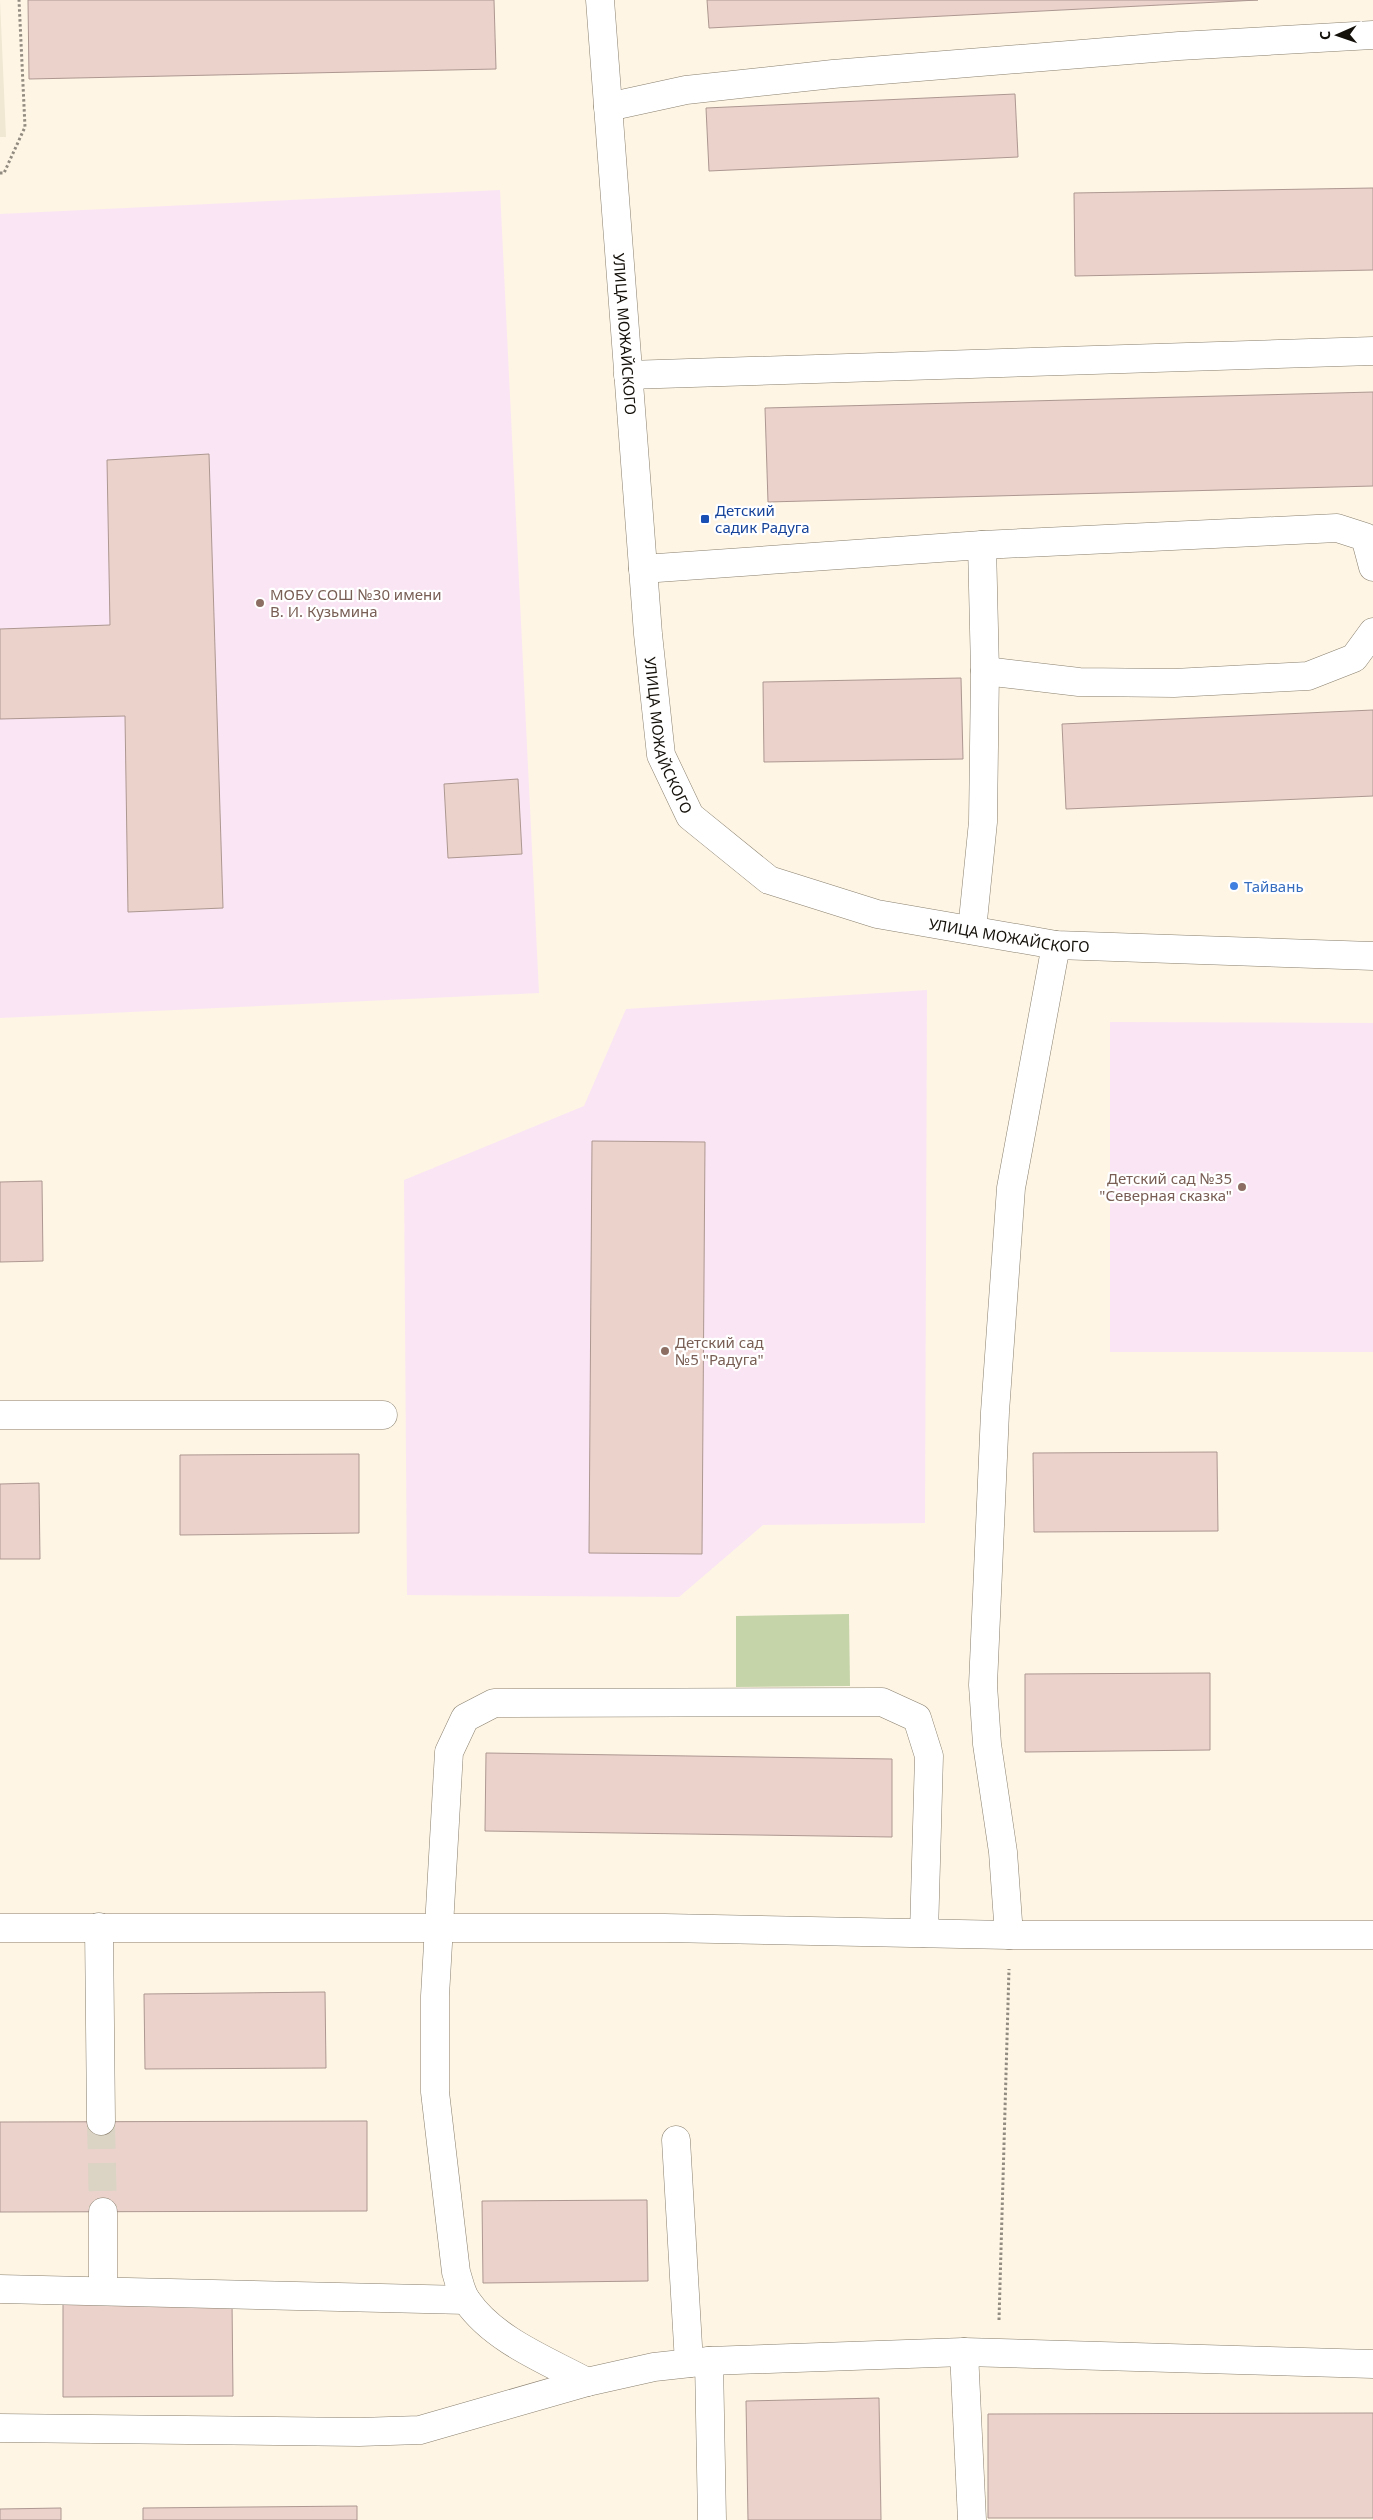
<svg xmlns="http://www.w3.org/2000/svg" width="1373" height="2520" font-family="'Noto Sans',sans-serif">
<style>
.education{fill:#fae5f4}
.medical{fill:#f0e8d2}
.green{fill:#c5d5a9}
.building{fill:#ebd3cc;stroke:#ad9790}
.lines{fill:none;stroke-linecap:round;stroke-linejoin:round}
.minor-tunnel{stroke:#dbd3c4;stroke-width:28;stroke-dasharray:28 14;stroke-linecap:butt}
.minor-casing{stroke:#897f6d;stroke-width:29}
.path{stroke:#928b80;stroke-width:3;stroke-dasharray:2.5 2.5;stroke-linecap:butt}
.minor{stroke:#fff;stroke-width:28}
.transit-dot{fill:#1a4fb4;stroke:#fff;stroke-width:2}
.education-dot{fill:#8d6e63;stroke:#fff;stroke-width:2}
.shop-dot{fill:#3f7fe0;stroke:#fff;stroke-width:2}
.labels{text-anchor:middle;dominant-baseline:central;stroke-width:4.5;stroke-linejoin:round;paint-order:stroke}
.street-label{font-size:15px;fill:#14100a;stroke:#fff}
.transit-label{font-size:15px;fill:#164399;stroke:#fff;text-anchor:start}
.education-label{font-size:15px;fill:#785e54;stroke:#fff;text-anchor:start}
.shop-label{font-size:15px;fill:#366cbe;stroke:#fff;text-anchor:start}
</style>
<rect width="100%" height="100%" fill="#fef5e5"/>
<g class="education">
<polygon points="500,190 539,993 0,1018 0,214"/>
<polygon points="927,990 925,1523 763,1525 679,1597 407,1595 404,1180 584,1106 626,1009"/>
<polygon points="1110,1022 1373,1023 1373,1352 1110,1352"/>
</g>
<polygon class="medical" points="0,0 6,137 0,137"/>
<polygon class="green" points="849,1614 850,1686 736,1687 736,1616"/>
<g class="building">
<polygon points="28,0 494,0 496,69 29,79"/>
<polygon points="707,0 1258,0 709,28"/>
<polygon points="1015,94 1018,157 709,171 706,108"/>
<polygon points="1373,188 1373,270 1075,276 1074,193"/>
<polygon points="1373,392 1373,486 768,502 765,408"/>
<polygon points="209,454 223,908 128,912 125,716 0,719 0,629 110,625 107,460"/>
<polygon points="961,678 963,759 764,762 763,682"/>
<polygon points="1373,710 1373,796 1066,809 1062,724"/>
<polygon points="518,779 522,854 448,858 444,784"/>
<polygon points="592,1141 705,1142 702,1554 589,1553"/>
<polygon points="42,1181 43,1261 0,1262 0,1182"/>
<polygon points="1217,1452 1218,1531 1034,1532 1033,1453"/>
<polygon points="359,1454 359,1533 180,1535 180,1455"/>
<polygon points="39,1483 40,1559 0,1559 0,1484"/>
<polygon points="1210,1673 1210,1750 1025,1752 1025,1674"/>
<polygon points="486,1753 892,1759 892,1837 485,1831"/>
<polygon points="325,1992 326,2068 145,2069 144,1994"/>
<polygon points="367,2121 367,2211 0,2212 0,2122"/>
<polygon points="647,2200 648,2281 483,2283 482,2201"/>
<polygon points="232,2301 233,2396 63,2397 63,2302"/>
<polygon points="879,2398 881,2520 748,2520 746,2401"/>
<polygon points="1373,2413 1373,2518 988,2518 988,2414"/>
<polygon points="357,2506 357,2520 143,2520 143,2508"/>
<polygon points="61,2508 61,2520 0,2520 0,2509"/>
</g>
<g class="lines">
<polyline class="minor-tunnel" points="101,2121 103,2212"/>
<g class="minor-casing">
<g id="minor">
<path id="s1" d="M600 0 648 634 661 755 690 816 769 880 877 914 1056 945 1373 956"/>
<polyline points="608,107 686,90 833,74 1179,46 1373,35"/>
<polyline points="628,375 1373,351"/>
<polyline points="643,569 982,545 1337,528 1365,537 1373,567"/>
<polyline points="985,671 1079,682 1174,683 1308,676 1354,658 1373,632"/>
<polyline points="972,930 983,822 985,671 982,545"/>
<polyline points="0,1415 383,1415"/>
<polyline points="99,1927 101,2121"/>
<polyline points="0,1928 665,1928 1009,1935 1373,1935"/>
<polyline points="1009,1935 1003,1852 987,1744 983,1685 995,1412 1011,1188 1056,945"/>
<polyline points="676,2140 689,2363"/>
<polyline points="103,2212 103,2291"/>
<polyline points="0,2289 466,2300"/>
<polyline points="964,2352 972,2520"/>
<polyline points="709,2361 712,2520"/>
<path d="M587 2382C546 2360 494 2340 467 2301 461 2293 459 2281 456 2272L435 2092V1996L449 1752 465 1718 494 1703 882 1702 917 1718 929 1756 924 1933"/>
<polyline points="0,2428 359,2432 420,2430 587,2382 654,2367 709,2361 964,2352 1373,2364"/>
</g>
</g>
<g class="path">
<polyline points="0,173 4,173 25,127 19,0"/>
<polyline points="999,2320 1009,1969"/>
</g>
<use href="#minor" class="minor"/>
</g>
<rect class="transit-dot" x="700" y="514" width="10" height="10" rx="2.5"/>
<g class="education-dot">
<circle cx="260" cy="603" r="5"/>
<circle cx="1242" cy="1187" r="5"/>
<circle cx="665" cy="1351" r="5"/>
</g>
<circle class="shop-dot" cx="1234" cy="886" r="5"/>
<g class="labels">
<g class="street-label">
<text stroke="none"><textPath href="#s1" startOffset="335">УЛИЦА МОЖАЙСКОГО</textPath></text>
<text stroke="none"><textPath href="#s1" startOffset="740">УЛИЦА МОЖАЙСКОГО</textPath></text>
<text stroke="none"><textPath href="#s1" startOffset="1174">УЛИЦА МОЖАЙСКОГО</textPath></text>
</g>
<g class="transit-label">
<text x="715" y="510">Детский<tspan x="715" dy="17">садик Радуга</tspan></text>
</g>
<g class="education-label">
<text x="270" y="594">МОБУ СОШ №30 имени<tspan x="270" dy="17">В. И. Кузьмина</tspan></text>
<text x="1232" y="1178" text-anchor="end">Детский сад №35<tspan x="1232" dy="17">"Северная сказка"</tspan></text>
<text x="675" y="1342">Детский сад<tspan x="675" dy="17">№5 "Радуга"</tspan></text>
</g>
<g class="shop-label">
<text x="1244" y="886">Тайвань</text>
</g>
</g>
<g transform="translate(1338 35) rotate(268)" stroke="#ffffff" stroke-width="4" paint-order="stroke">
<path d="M0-4L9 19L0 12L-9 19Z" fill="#14100a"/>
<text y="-8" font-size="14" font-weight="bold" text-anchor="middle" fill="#14100a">С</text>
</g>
</svg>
